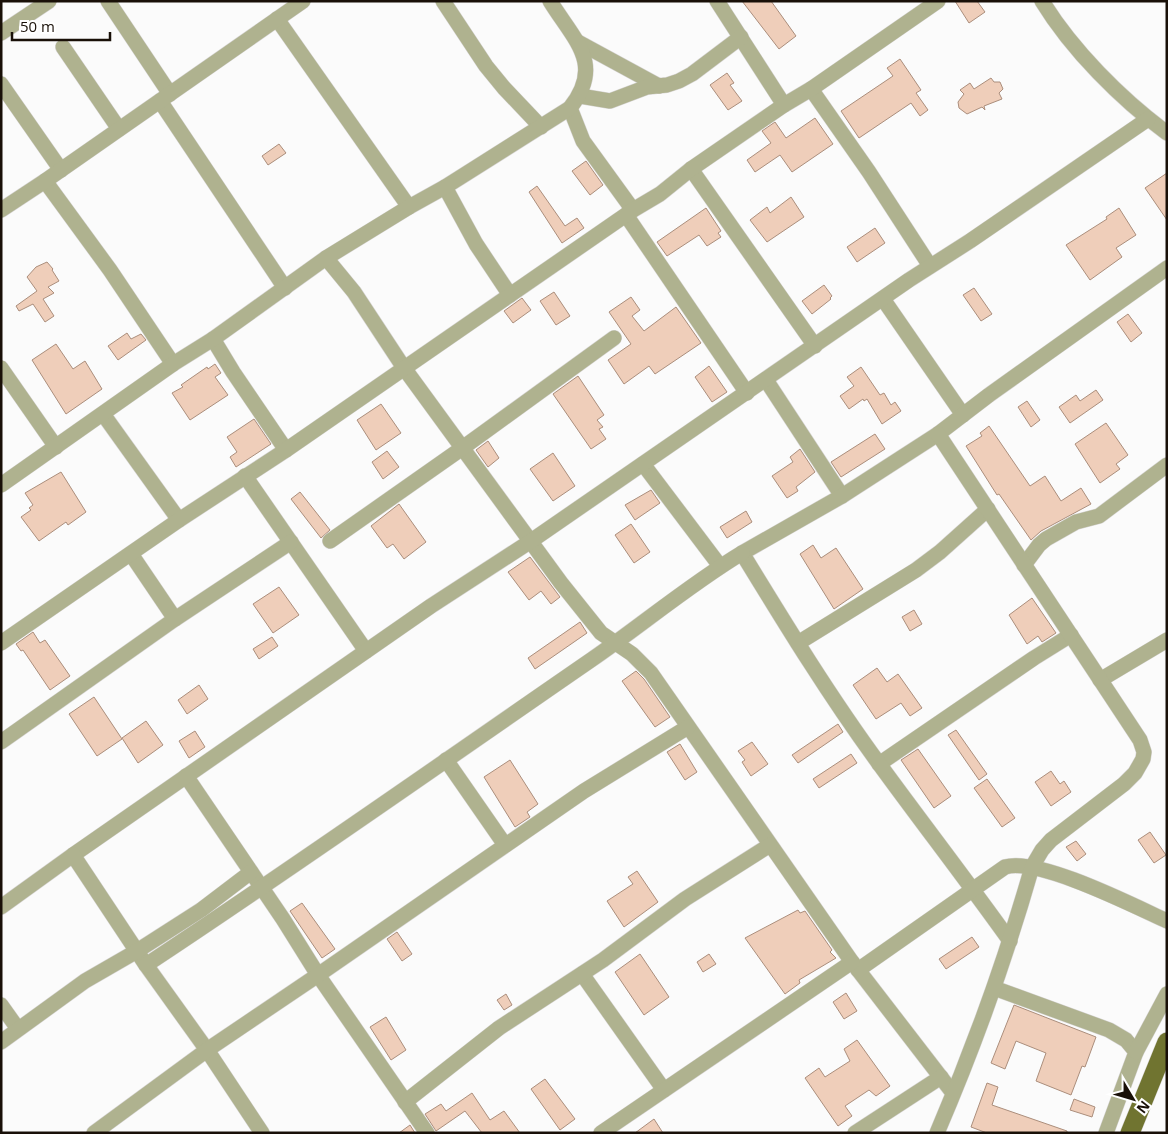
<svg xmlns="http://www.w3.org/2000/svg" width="1168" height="1134" font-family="'Open Sans',sans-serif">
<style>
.building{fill:#efceba;stroke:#ab8e7c}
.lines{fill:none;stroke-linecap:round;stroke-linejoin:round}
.minor-casing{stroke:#d7d5d4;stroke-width:16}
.major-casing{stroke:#d7d5d4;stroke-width:20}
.minor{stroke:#afb28f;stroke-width:15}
.major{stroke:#707430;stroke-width:19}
</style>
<rect width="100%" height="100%" fill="#fbfbfb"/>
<g class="building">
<polygon points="742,1 771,1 796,36 779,49"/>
<polygon points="955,1 977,1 985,12 969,23"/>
<polygon points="900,59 921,90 916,93 928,110 920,116 911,103 859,138 841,111 893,76 887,68"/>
<polygon points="727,73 734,83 730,85 742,101 728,110 710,85"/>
<polygon points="991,78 994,82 1000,82 1003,89 999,93 1002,99 984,106 985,110 982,107 967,114 959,108 958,102 964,94 960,90 970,83 974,89"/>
<polygon points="815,118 833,144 792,172 780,155 755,172 747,160 771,143 762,131 775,122 786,138"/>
<polygon points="279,144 286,153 268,165 262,156"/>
<polygon points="586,161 603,185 590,195 572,171"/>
<polygon points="1167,173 1167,220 1145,188"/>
<polygon points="537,186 565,226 577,218 584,228 562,243 529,192"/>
<polygon points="791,197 804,217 767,242 750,220 767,207 770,213"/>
<polygon points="706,208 721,231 718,233 721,237 707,246 699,235 667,256 657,242"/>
<polygon points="1119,208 1136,235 1116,248 1122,257 1090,280 1066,245 1107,219 1106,217"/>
<polygon points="875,228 885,243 857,262 847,247"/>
<polygon points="47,262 53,269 52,270 59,281 48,287 54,293 43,299 54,316 45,322 33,304 19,311 16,306 37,291 27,277 36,267"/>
<polygon points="824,285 832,296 830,298 831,299 812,314 802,301"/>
<polygon points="974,288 992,314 981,321 963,295"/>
<polygon points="554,292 570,316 556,325 540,301"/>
<polygon points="631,297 640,310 632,316 644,331 676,307 701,343 655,374 649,366 624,384 608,360 631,344 609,312"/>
<polygon points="522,298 531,310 513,323 504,311"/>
<polygon points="1128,314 1142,333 1131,342 1117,322"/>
<polygon points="127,333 131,339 141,334 146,340 118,360 108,346"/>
<polygon points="56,344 73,369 85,361 102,389 66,414 32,360"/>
<polygon points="215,364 221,373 215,377 228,395 190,420 172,393 183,387 181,385 207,367 208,369"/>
<polygon points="709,366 727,392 712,402 695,377"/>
<polygon points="861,367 880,395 884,393 891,405 895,402 901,411 882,424 867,399 864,401 863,399 849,409 840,396 854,386 847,377"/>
<polygon points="578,376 604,415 597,420 603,427 599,429 606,439 591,449 553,394"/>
<polygon points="1096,390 1103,400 1070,423 1059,407 1076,395 1080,401"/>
<polygon points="1027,401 1040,420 1031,427 1018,407"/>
<polygon points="381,404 401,433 376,450 357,420"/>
<polygon points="254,419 271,444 236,467 230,457 237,452 227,437"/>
<polygon points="1106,423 1128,455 1116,464 1120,469 1100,483 1075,444"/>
<polygon points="989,426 1030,486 1045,476 1061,501 1081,488 1091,504 1041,531 1031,540 999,494 997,495 966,446 982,436 980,433"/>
<polygon points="875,434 885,449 841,477 831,462"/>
<polygon points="488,441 499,458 488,467 476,450"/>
<polygon points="800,449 815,472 796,487 798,491 787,498 772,476 793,462 790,457"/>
<polygon points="387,451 399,467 383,479 372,462"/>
<polygon points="553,453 575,486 553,501 530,469"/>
<polygon points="61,472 86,512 68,525 66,522 39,541 21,517 31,510 29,508 33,505 25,493"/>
<polygon points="651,490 660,503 635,520 625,505"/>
<polygon points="300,492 330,530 321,538 291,499"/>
<polygon points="399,504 426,542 404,559 393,544 387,548 371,526"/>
<polygon points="746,511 752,522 727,538 720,527"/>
<polygon points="631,524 650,552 634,563 615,535"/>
<polygon points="813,545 821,558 836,548 863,589 834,609 800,554"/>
<polygon points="530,557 560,597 551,604 541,591 529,600 508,572"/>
<polygon points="279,587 299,615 273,633 253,604"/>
<polygon points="1032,598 1056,633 1042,642 1038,636 1027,644 1009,615"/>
<polygon points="914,610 922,624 910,631 902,617"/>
<polygon points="580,622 587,633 535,669 528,658"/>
<polygon points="33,632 40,643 45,640 70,676 50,690 23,650 21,651 16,644"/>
<polygon points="272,637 278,646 259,659 253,649"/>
<polygon points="877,668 887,682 898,674 922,708 910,716 901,703 876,719 853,685"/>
<polygon points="636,671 644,679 670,717 655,727 622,681"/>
<polygon points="199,685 208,699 187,714 178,700"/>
<polygon points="94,697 122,739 97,756 69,714"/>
<polygon points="146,721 163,745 138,763 122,738"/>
<polygon points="838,724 843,732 798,763 792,755"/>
<polygon points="956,730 987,774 979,780 948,735"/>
<polygon points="195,731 205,747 189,758 179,741"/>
<polygon points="752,742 768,764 751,776 742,762 745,760 738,751"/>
<polygon points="680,744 697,772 685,780 667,752"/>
<polygon points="918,749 951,796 934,808 901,760"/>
<polygon points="851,754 857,763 819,788 813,779"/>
<polygon points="510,760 538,804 527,812 530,817 515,827 484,777"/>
<polygon points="1051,771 1060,784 1064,781 1071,792 1051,806 1035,782"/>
<polygon points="987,779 1015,818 1002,827 974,788"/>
<polygon points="1150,832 1166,855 1154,863 1138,840"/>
<polygon points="1076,841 1086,854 1077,861 1066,847"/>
<polygon points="637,871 658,902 624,927 607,901 633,884 628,877"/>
<polygon points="302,903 335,949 322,958 290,911"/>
<polygon points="798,910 800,913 805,911 832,950 830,952 836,958 799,980 800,983 785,994 745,938"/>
<polygon points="397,932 412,954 402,961 387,939"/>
<polygon points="972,937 979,947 946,969 939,959"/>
<polygon points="640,954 669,997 644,1015 615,972"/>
<polygon points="709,954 716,964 703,972 697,962"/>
<polygon points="846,993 857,1011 844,1019 833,1002"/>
<polygon points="506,994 512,1005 504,1010 497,1000"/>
<polygon points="1014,1005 1096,1037 1085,1067 1082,1066 1071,1095 1036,1081 1046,1053 1016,1041 1005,1069 991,1063"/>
<polygon points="386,1017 406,1050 391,1060 370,1027"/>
<polygon points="857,1040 890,1086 876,1096 869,1090 845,1106 852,1116 838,1126 805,1078 819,1068 825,1077 850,1061 844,1049"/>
<polygon points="545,1079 575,1119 560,1130 531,1089"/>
<polygon points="987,1083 998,1087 992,1105 1067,1131 1067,1133 987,1133 971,1127"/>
<polygon points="472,1093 490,1120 504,1111 520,1133 482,1133 465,1111 436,1131 425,1114 441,1104 446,1111"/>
<polygon points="1074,1099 1095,1107 1092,1117 1070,1110"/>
<polygon points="654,1119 663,1133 635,1133"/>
<polygon points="410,1125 415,1133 399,1133"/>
</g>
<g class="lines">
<g class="minor-casing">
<g id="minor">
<polyline points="108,1 170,94"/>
<polyline points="443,1 486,66 504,88 541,127"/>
<polyline points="717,1 784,105"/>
<path d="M1042 1C1072 50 1121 99 1167 133"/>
<polyline points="277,19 409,207"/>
<polyline points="1,33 49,1"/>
<polyline points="578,42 659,86"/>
<polyline points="63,47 119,129"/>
<polyline points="1,84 61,170"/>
<polyline points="811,89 869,172 930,266"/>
<polyline points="580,96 610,101 647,87 667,85 679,81 692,74 741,37"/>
<polyline points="160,101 285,288"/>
<polyline points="570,108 583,141 633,210"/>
<polyline points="691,169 815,346"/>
<polyline points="45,181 110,270 173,364"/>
<polyline points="445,187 476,244 510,295"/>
<polyline points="1,210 45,181 303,1"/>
<polyline points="626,215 747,393"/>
<polyline points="326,258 354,292 404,368 561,583 601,633 632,654 651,673 852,962 953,1093"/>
<polyline points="883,299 963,415"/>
<polyline points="213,339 233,372 286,450"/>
<polyline points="1,368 56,447"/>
<polyline points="766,380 842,496"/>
<polyline points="103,414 179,520"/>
<polyline points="643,464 720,566"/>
<polyline points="245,476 366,651"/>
<path d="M1 485 173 364 213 339 326 258 409 207 445 187 570 108C605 64 574 40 550 1"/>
<polyline points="330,541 461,449 614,338"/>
<polyline points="131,554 175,619"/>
<polyline points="1024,565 1039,545 1046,539 1076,522 1099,516 1167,465"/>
<polyline points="1,643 179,520 286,450 633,210 660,194 691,169 784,105 811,89 938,1"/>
<polyline points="798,643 916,570 940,552 988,509"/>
<polyline points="1100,680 1167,640"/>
<polyline points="1,742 175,619 291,542"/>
<polyline points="446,760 505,845"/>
<polyline points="879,764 1034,658 1071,635"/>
<polyline points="186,776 283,919 318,975 427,1133"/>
<polyline points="73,855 431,606 531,541 909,280 970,241 1148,119"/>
<polyline points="1,907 73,855 146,965 207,1050 262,1133"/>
<path d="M1010 941C968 882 923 824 880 765 830 697 786 625 742 553L842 496 938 434 989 395 1167 268"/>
<path d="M146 965C296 866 443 762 591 660 642 625 689 585 742 553"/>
<path d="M858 970 1005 867C1038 857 1134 906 1167 921"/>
<polyline points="582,974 664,1090"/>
<polyline points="994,988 1109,1030 1126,1040 1136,1052 1106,1133"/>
<polyline points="1,1005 18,1029"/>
<polyline points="1,1042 85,981 137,951 201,910 251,872"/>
<polyline points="1136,1052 1167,994"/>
<polyline points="405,1102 499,1028 603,960 685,899 770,845"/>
<polyline points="94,1133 207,1050 318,975 584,791 688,727"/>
<polyline points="601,1133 852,962"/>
<polyline points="855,1133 941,1077"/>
<path d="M937 1133C974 1047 1006 958 1032 867L1042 850 1051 840 1124 784 1135 773 1143 759 1144 752 1140 740 938 434"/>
</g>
</g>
<g class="major-casing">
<polyline id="major" points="1130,1133 1167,1042"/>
</g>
<use href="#minor" class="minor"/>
<use href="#major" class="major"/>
</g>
<rect width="1168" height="1134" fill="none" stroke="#191008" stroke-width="5"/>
<g transform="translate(1133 1099) rotate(128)" stroke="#ffffff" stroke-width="4" paint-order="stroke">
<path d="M0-4L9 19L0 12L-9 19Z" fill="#191008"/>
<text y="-8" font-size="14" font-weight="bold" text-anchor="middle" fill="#191008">N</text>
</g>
<path d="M12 32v8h98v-8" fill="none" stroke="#191008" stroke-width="2.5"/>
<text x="20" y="32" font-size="15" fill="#191008" stroke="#ffffff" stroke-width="4" paint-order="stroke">50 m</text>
</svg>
